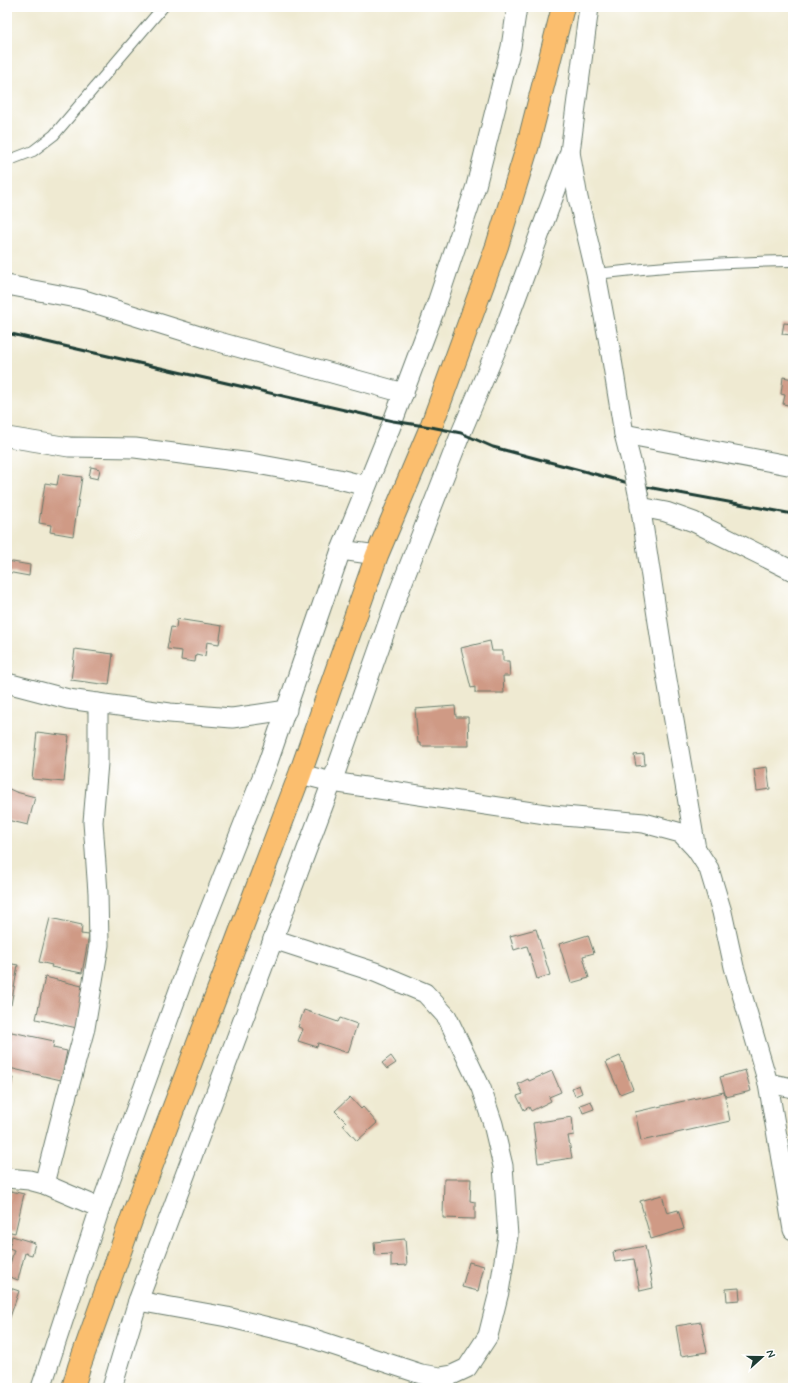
<svg xmlns="http://www.w3.org/2000/svg" width="800" height="1395" font-family="Mynerve,sans-serif">
<style>
.building{fill:#cf9a85}
.lines{fill:none;stroke-linecap:round;stroke-linejoin:round}
.lane-casing{stroke:#687a6b;stroke-width:12}
.street-casing{stroke:#687a6b;stroke-width:21}
.primary-casing{stroke:#687a6b;stroke-width:24}
.lane{stroke:#fff;stroke-width:10}
.street{stroke:#fff;stroke-width:19}
.primary{stroke:#fbbe6e;stroke-width:22}
.rail{stroke:#1f3d34;stroke-width:3}
.street-bridge-casing{stroke:#687a6b;stroke-width:21;stroke-linecap:butt}
.street-bridge{stroke:#fff;stroke-width:19}
</style>
<rect width="100%" height="100%" fill="#fff"/>
<filter id="ink" filterUnits="userSpaceOnUse"><feTurbulence type="fractalNoise" baseFrequency=".025" numOctaves="2"/><feDisplacementMap in="SourceGraphic" scale="8" xChannelSelector="R" yChannelSelector="G"/><feConvolveMatrix kernelMatrix="1 2 1 2 8 2 1 2 1" color-interpolation-filters="sRGB"/></filter>
<filter id="wash" filterUnits="userSpaceOnUse"><feTurbulence type="fractalNoise" baseFrequency=".012" numOctaves="4" result="noise"/><feDisplacementMap in="SourceGraphic" scale="16" xChannelSelector="R" yChannelSelector="G"/><feGaussianBlur stdDeviation="0.9" result="paint"/><feColorMatrix in="noise" values="0 0 0 0 0 0 0 0 0 0 0 0 0 0 0 0 0 1.4 0 .05"/><feComposite in="paint" operator="in"/></filter>
<g filter="url(#wash)">
<rect width="100%" height="100%" fill="#efead2"/>
<g id="blocks">
<g class="building">
<polygon points="784,323 793,324 792,335 782,334"/>
<polygon points="783,377 793,379 793,406 783,404 785,395 781,394"/>
<polygon points="91,467 100,469 98,479 89,477"/>
<polygon points="59,474 82,477 73,536 50,532 51,525 39,523 45,483 57,485"/>
<polygon points="7,561 30,565 29,576 7,572"/>
<polygon points="177,619 222,626 219,644 207,642 205,656 196,654 195,662 181,660 182,651 167,649 171,627 176,628"/>
<polygon points="490,641 492,651 503,651 503,661 509,661 510,676 503,676 504,693 475,693 475,687 471,688 461,648"/>
<polygon points="75,649 113,654 109,685 71,680"/>
<polygon points="455,706 456,717 468,717 469,746 421,746 421,743 418,743 415,709"/>
<polygon points="37,732 69,736 64,782 32,779"/>
<polygon points="644,754 645,765 636,766 634,755"/>
<polygon points="767,767 770,789 757,791 754,769"/>
<polygon points="7,788 16,792 35,797 28,825 7,820"/>
<polygon points="792,875 793,875 793,889 791,888"/>
<polygon points="50,918 82,925 81,934 89,935 82,973 51,967 52,965 39,962"/>
<polygon points="536,929 550,975 537,979 527,946 514,950 510,936"/>
<polygon points="588,935 594,953 583,956 589,978 571,983 559,944"/>
<polygon points="7,963 18,965 11,1005 7,1004"/>
<polygon points="45,977 86,987 77,1028 36,1019"/>
<polygon points="304,1010 338,1022 340,1018 357,1024 348,1053 318,1043 317,1047 298,1041 303,1029 298,1027"/>
<polygon points="7,1031 54,1041 53,1048 67,1051 61,1080 9,1068 9,1066 7,1066"/>
<polygon points="391,1056 396,1063 387,1069 382,1063"/>
<polygon points="620,1056 633,1089 620,1094 606,1062"/>
<polygon points="745,1070 751,1091 726,1097 720,1077"/>
<polygon points="552,1071 561,1092 549,1097 551,1101 531,1111 529,1107 524,1110 517,1096 523,1094 518,1084 528,1079 529,1081"/>
<polygon points="7,1076 13,1078 8,1099 7,1099"/>
<polygon points="579,1085 582,1093 575,1096 572,1088"/>
<polygon points="724,1092 730,1121 641,1141 635,1112"/>
<polygon points="350,1097 361,1109 363,1107 377,1123 357,1141 343,1125 346,1122 335,1111"/>
<polygon points="591,1101 594,1109 583,1113 580,1105"/>
<polygon points="572,1117 574,1135 568,1136 572,1158 538,1163 533,1123"/>
<polygon points="444,1179 471,1179 470,1201 475,1202 475,1219 443,1218"/>
<polygon points="11,1191 24,1194 15,1233 7,1231 7,1208"/>
<polygon points="662,1195 667,1213 678,1210 684,1229 651,1239 640,1201"/>
<polygon points="12,1236 35,1243 32,1255 25,1253 18,1280 7,1276 7,1263 10,1264 14,1250 9,1248"/>
<polygon points="405,1239 407,1265 391,1266 391,1254 375,1255 374,1242"/>
<polygon points="645,1246 653,1288 640,1291 634,1259 615,1262 613,1252"/>
<polygon points="469,1262 484,1266 478,1291 462,1287"/>
<polygon points="7,1287 19,1291 7,1326"/>
<polygon points="739,1288 740,1300 727,1301 726,1289"/>
<polygon points="701,1322 707,1352 681,1356 676,1326"/>
</g>
</g>
</g>
<g filter="url(#ink)">
<use href="#blocks" fill-opacity="0" stroke="#687a6b" stroke-width="1"/>
<g class="lines">
<g class="lane-casing">
<g id="lane">
<polyline points="7,161 33,151 54,135 163,7"/>
<path d="M596 274C662 266 727 262 793 261"/>
</g>
</g>
<g class="street-casing">
<g id="street">
<polyline points="589,7 570,152 578,198 596,274 611,354 624,434 633,469"/>
<polyline points="7,285 81,299 212,340 404,393"/>
<polyline points="624,434 793,466"/>
<polyline points="7,437 69,447 135,448 251,463 339,479 366,486"/>
<polyline points="639,498 665,668 696,849"/>
<polyline points="640,507 666,512 694,522 793,571"/>
<polyline points="341,550 377,555"/>
<polyline points="7,683 68,699 170,713 232,718 287,710"/>
<polyline points="300,774 332,782 552,815 644,823 681,833 696,849 709,869 722,912 734,967 768,1083 793,1230"/>
<polyline points="768,1083 793,1088"/>
<polyline points="7,1178 29,1180 44,1184 100,1208"/>
<polyline points="44,1184 65,1102 85,1028 99,945 98,893 93,822 98,763 98,703"/>
<polyline points="138,1301 227,1317 305,1336 421,1374 440,1377 452,1375 467,1368 488,1336 499,1292 508,1236 503,1166 493,1124 481,1088 447,1017 425,993 375,972 273,939"/>
<polyline points="41,1388 100,1208 191,957 268,762 341,550 393,421 435,309 476,186 511,47 517,7"/>
<polyline points="112,1388 138,1301 332,782 400,589 461,433 502,336 570,152"/>
</g>
</g>
<g class="primary-casing">
<polyline id="primary" points="73,1388 79,1367 133,1215 300,774 377,555 431,427 497,246 528,145 563,7"/>
</g>
<use href="#lane" class="lane"/>
<use href="#street" class="street"/>
<use href="#primary" class="primary"/>
<polyline class="rail" points="7,333 393,421 431,427 461,433 493,447 636,485 793,514"/>
<g class="street-bridge-casing">
<polyline id="street-bridge" points="633,469 639,498"/>
</g>
<use href="#street-bridge" class="street-bridge"/>
</g>
</g>
<rect width="800" height="1395" fill="none" stroke="#fff" stroke-width="24"/>
<g transform="translate(762 1357) rotate(69)" stroke="#ffffff" stroke-width="3" paint-order="stroke">
<path d="M0-3L7 15L0 10L-7 15Z" fill="#1f3d34"/>
<text y="-6" font-size="11" font-weight="bold" text-anchor="middle" fill="#1f3d34">N</text>
</g>
</svg>
